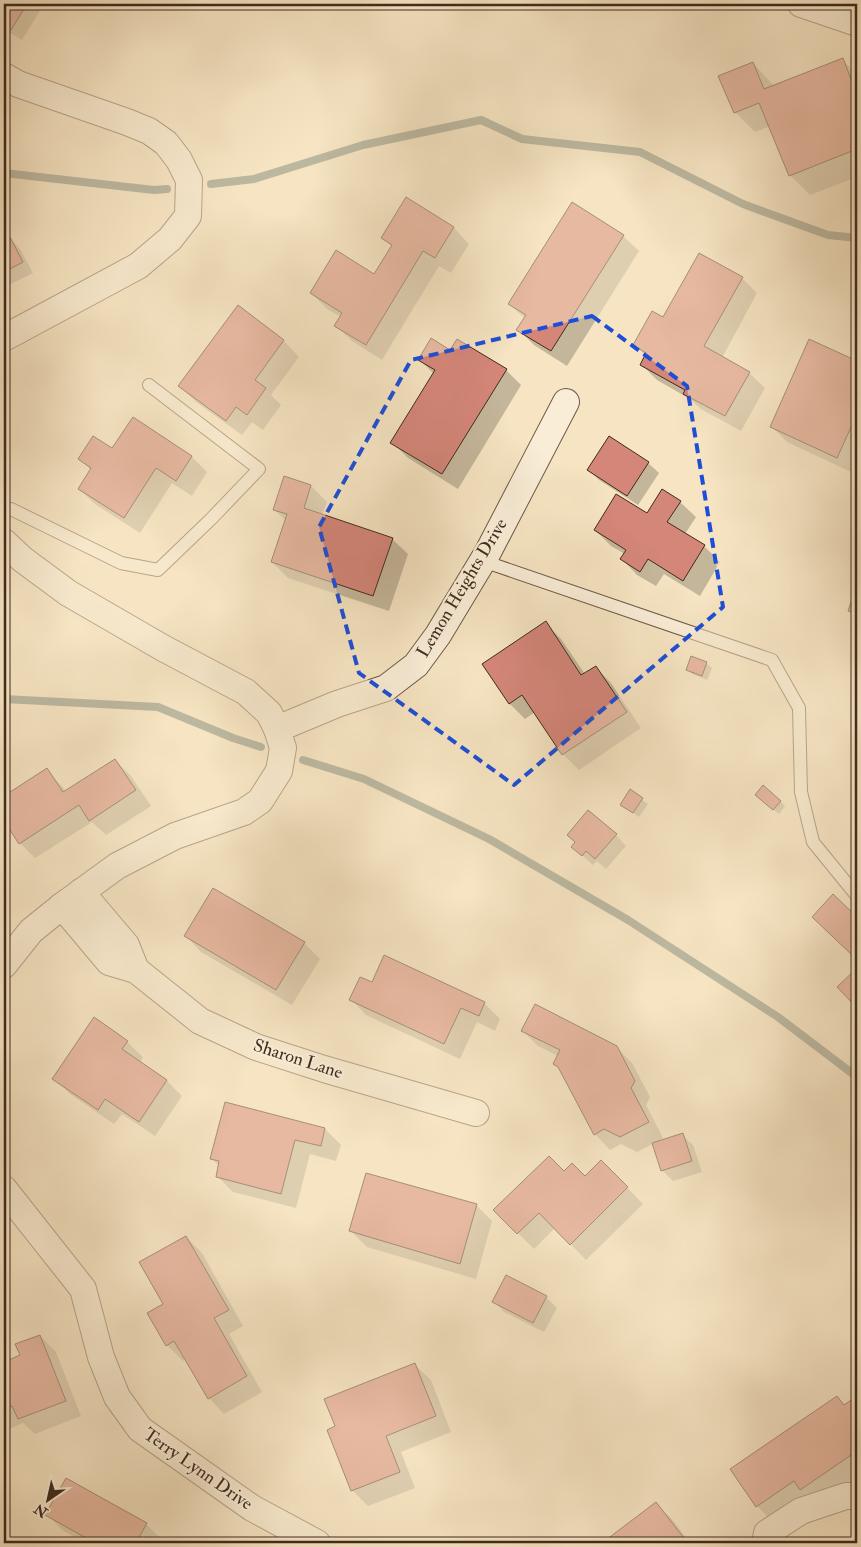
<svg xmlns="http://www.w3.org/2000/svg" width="861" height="1547" font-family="'IM FELL Double Pica',serif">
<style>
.shadow{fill:#0003}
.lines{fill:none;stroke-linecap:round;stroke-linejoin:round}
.stream{stroke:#778476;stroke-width:8}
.building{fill:#d48679;stroke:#3f2b1e}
.lane-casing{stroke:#6d5947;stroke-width:14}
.street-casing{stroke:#6d5947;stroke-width:28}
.lane{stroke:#f9edd7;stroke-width:12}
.street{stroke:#f9edd7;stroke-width:26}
.marked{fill:none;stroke:#1d4ed8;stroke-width:4;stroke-dasharray:10 6;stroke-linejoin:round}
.labels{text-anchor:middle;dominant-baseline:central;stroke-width:4.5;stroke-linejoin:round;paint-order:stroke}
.street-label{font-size:18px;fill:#3f2b1e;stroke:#f9edd7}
</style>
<rect width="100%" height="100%" fill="#f6e4c2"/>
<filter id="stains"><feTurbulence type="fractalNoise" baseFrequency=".004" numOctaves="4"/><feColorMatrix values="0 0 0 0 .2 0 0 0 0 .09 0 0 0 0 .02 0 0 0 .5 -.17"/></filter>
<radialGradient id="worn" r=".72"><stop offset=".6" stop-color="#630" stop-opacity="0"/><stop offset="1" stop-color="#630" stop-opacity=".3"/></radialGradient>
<g class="shadow">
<polygon points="4,4 44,4 22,40 4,29"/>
<polygon points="842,60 857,74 857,177 810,195 790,175 770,126 755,132 735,112 753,63 774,86"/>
<polygon points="406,199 454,228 469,244 451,273 439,266 382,360 352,341 336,326 341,317 327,309 311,293 374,276 392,247 383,238"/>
<polygon points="623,236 639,251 567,366 534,345 518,329 525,319 510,304"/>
<polygon points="10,238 20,249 33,273 9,285 10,287 4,290 4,241"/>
<polygon points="742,278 757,293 722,358 749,373 765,388 741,431 701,409 690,399 657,380 641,364 646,356 635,345 664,319"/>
<polygon points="238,307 284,341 299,357 271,395 281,405 263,430 252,422 242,435 196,402 180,386"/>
<polygon points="810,341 857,363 857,463 853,473 787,442 771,426"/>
<polygon points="451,351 506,370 521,385 458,489 408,458 392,442 434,374 419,359"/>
<polygon points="133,419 192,457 207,472 192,496 172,483 140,533 95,504 79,489 91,470 80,459 113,450"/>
<polygon points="648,463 659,473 638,505 599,480 589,470"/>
<polygon points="285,478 311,486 327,502 322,515 392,539 408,554 389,611 288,578 272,562 286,521 274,509"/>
<polygon points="680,502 696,517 685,534 704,546 720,562 700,596 664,574 656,586 637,575 622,559 625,554 611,546 595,530 647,515"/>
<polygon points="857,587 857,618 850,611"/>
<polygon points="545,623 561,639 585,674 595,667 611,683 641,728 579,770 563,754 535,712 525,719 509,703"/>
<polygon points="706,663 712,668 707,680 692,674 687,669"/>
<polygon points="115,760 131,776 151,806 106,835 92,822 35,858 20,843 4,818 4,797 47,770 67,792"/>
<polygon points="630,791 648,804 639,817 622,805"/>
<polygon points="762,800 780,801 785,806 779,814"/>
<polygon points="616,835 626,846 606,869 597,861 593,865 572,846"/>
<polygon points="833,896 857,918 857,958 824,928"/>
<polygon points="186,936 304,943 320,959 292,1005 201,952"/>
<polygon points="373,984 484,1003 500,1019 495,1031 477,1022 460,1059 366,1015 351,999"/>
<polygon points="523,1031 616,1047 632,1063 650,1097 646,1105 663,1138 657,1142 682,1135 693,1145 702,1172 673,1181 663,1171 654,1143 637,1152 621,1144 610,1150 595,1134 562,1071 554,1064 558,1056 538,1046"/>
<polygon points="127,1042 143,1057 140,1063 167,1081 182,1096 155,1136 122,1114 114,1124 70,1094 54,1078"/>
<polygon points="226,1104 325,1129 341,1145 336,1161 310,1154 296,1208 233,1192 217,1176 219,1166 212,1159"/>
<polygon points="601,1161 643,1204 586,1260 555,1228 534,1249 495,1210 564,1173 585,1178"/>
<polygon points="476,1205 492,1221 476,1279 367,1247 351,1231"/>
<polygon points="186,1237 202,1253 243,1326 229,1334 262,1392 224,1414 209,1398 186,1359 183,1361 167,1345 149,1314 164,1305"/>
<polygon points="546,1297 557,1308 544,1332 504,1312 494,1301"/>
<polygon points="40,1336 56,1352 81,1416 35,1434 23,1423 4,1431 4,1363 21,1356"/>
<polygon points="415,1365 431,1380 451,1432 401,1452 415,1488 368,1506 352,1490 336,1427"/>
<polygon points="837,1397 846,1406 857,1398 857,1477 817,1505 772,1521 757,1506"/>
<polygon points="656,1504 672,1519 690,1543 604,1543"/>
<polygon points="47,1514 146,1524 162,1540 160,1543 85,1543 62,1530"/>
</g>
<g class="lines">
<g class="stream">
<polyline points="4,173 154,190 167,189"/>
<polyline points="211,184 254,179 363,145 481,120 522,139 640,152 743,204 828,235 857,238"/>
<polyline points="4,699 158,707 233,738 261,747"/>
<polyline points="303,760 364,779 489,839 628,920 778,1017 857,1077"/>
</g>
</g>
<g class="building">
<polygon points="4,4 27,4 11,30 4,25"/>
<polygon points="843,58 857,95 857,149 789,176 759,103 734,113 718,76 753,62 764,89"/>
<polygon points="406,197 454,227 435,258 423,251 366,345 334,326 342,313 310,293 336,250 374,274 392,245 381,238"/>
<polygon points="572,202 624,235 551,351 516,330 526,315 508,304"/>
<polygon points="10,237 23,262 4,272 4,240"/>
<polygon points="699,253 743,277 704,346 750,372 725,416 683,394 685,390 640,365 646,353 633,345 652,311 663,317"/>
<polygon points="238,305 284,340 255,380 266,388 247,415 236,407 226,421 178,386"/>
<polygon points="431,338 450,350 457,339 507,369 442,474 390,443 435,370 418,360"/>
<polygon points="809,339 857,361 857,414 837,458 770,427"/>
<polygon points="133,417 192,456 176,481 156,468 124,518 78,489 91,468 78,459 93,436 112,448"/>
<polygon points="609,436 649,462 627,496 587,470"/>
<polygon points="284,476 311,485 304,508 393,538 373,596 271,562 287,514 273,510"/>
<polygon points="662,489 681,501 667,522 705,545 683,581 648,559 640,572 620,559 626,550 594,530 616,494 647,513"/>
<polygon points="857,584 857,614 848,611"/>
<polygon points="546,621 581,675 596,666 627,712 562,755 522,695 509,704 482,664"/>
<polygon points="691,656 707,662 702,676 686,670"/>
<polygon points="115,759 136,790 89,821 79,805 19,844 4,821 4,796 47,768 63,792"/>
<polygon points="763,785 781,801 773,810 755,795"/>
<polygon points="630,789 643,798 633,813 620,805"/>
<polygon points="588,810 617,834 595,859 586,851 582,856 571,847 575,842 567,835"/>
<polygon points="213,888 305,942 276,990 184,936"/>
<polygon points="833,894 857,917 857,951 853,956 812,917"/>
<polygon points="384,955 485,1002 479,1016 461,1008 444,1044 349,1000 360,977 372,982"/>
<polygon points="857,968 857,1008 837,987"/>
<polygon points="535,1004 617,1046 635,1081 631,1088 649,1122 620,1137 604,1129 594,1135 558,1067 553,1064 560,1050 521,1031"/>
<polygon points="94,1017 128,1041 122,1049 167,1080 139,1122 105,1099 98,1110 52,1079"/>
<polygon points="225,1102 325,1128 321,1146 295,1140 281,1194 216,1177 219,1161 210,1159"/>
<polygon points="683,1133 692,1161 661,1171 652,1143"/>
<polygon points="549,1156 564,1171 572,1163 585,1176 601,1160 628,1187 570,1245 539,1213 517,1234 493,1210"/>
<polygon points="366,1173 477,1204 460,1264 349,1231"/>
<polygon points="186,1236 229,1310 214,1318 247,1376 208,1399 174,1341 166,1346 147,1313 163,1304 139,1262"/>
<polygon points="506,1275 547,1296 533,1323 492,1302"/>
<polygon points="40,1335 66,1401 18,1419 12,1406 4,1409 4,1362 20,1355 15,1344"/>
<polygon points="415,1363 436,1416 386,1436 400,1472 351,1491 327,1430 335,1426 324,1399"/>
<polygon points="837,1396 844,1405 857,1396 857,1451 800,1490 794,1481 756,1507 730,1469"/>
<polygon points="66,1478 147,1523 136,1543 84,1543 86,1538 45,1515"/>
<polygon points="656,1502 687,1542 685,1543 602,1543"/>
</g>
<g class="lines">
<g class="lane-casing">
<g id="lane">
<polyline points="4,513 11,509 121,563 158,570 211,519 259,469 149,385"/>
<polyline points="483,561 772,660 799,708 801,792 813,842 857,896"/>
</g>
</g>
<g class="street-casing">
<g id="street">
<polyline points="801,4 857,23"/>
<polyline points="4,76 18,84 127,122 149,131 166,143 179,160 189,180 188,216 170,239 138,266 4,338"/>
<polyline points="4,542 22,559 68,593 163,648 246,692 269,713 277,729 283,748 279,771 260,801 244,812 175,836 117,866 62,906 31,931 4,965"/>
<polyline points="277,729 337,704 386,688 416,665 438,635 488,552 566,402"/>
<polyline points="81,892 126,945 136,970"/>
<polyline points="62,906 109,962 136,970 200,1021 256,1047 324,1069 476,1113"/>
<polyline points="4,1189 83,1289 101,1357 117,1397 140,1429 252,1508 317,1543"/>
<polyline points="765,1543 767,1533 801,1511 846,1496 857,1496"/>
</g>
</g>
<use href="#lane" class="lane"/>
<use href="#street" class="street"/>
</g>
<path d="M0 0H861V1547H0ZM592 316 687 386 723 607 514 785 359 673 319 527 411 360Z" fill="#f6e4c2" fill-opacity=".55" fill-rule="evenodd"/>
<path class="marked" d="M592 316 687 386 723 607 514 785 359 673 319 527 411 360Z"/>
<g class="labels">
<g class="street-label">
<text transform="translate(462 588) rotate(-59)">Lemon Heights Drive</text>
<text transform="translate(298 1059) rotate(18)">Sharon Lane</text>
<text transform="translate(198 1469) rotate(35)">Terry Lynn Drive</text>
</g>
</g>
<rect width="861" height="1547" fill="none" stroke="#f6e4c2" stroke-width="20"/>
<rect x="5" y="5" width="851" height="1537" fill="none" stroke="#3f2b1e" stroke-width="2.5"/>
<rect x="10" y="10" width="841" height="1527" fill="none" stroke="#3f2b1e"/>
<g transform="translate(48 1500) rotate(214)" stroke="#f9edd7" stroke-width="4" paint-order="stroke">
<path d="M0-4L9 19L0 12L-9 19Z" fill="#3f2b1e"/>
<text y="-8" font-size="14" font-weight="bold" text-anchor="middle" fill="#3f2b1e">N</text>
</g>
<rect width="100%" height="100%" filter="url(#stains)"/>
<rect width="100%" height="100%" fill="url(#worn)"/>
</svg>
